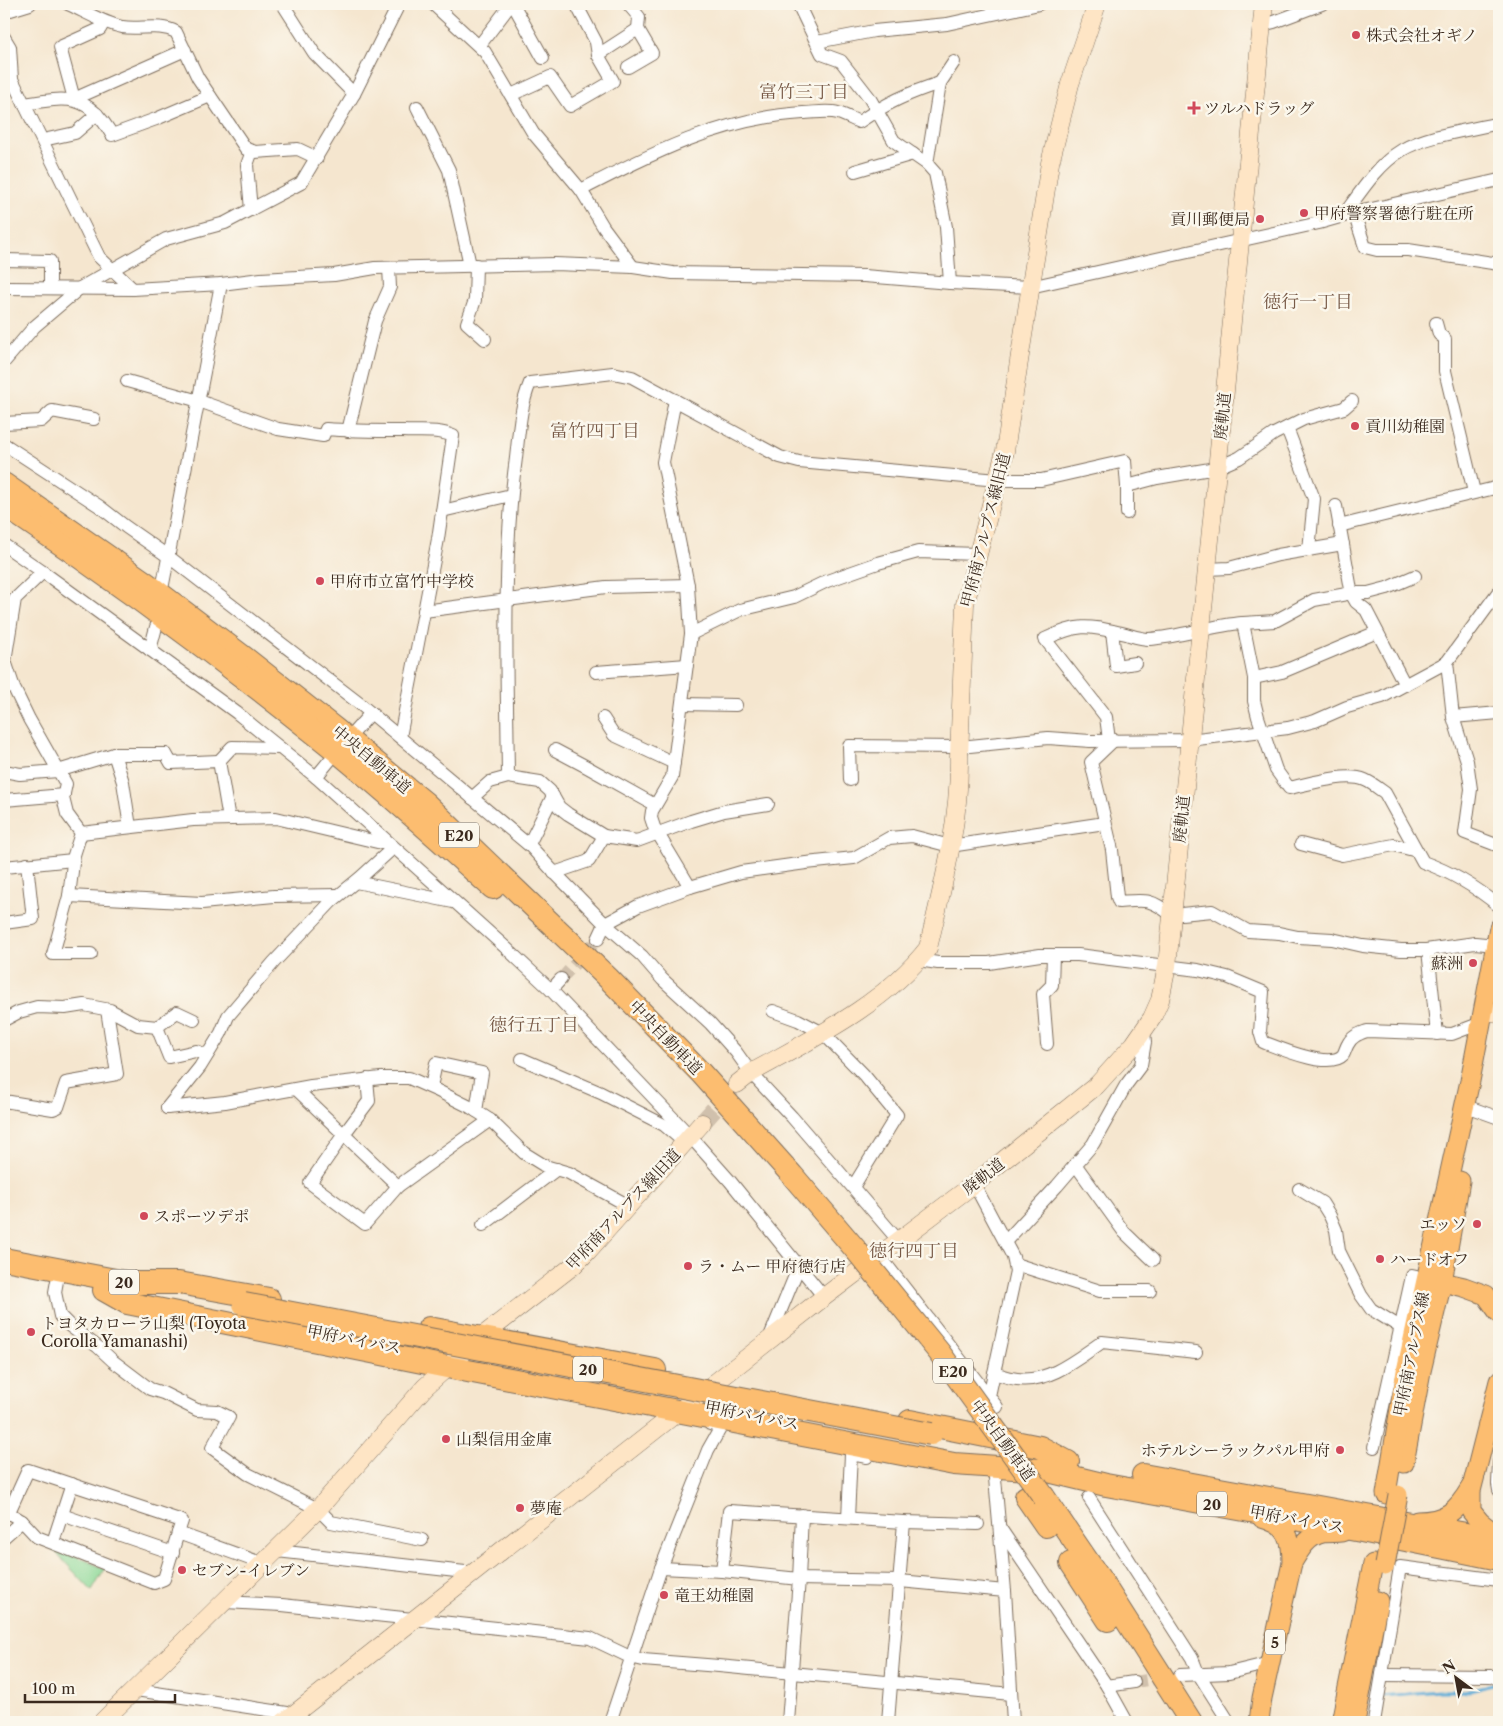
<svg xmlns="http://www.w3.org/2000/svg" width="1503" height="1726" font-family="'Libre Caslon Text','Noto Serif JP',serif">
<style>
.park{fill:#8bd896;stroke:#63815a}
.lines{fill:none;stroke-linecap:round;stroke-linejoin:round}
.stream{stroke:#5faed9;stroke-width:3}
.street-tunnel{stroke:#d0c0ac;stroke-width:12;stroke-dasharray:12 6;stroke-linecap:butt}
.secondary-tunnel{stroke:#d0c0ac;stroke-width:18;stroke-dasharray:18 9;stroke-linecap:butt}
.street-casing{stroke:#7c6c5c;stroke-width:14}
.secondary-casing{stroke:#7c6c5c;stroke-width:19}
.primary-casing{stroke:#7c6c5c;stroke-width:21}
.highway-casing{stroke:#7c6c5c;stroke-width:24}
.street{stroke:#fff;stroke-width:12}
.secondary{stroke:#fee5c5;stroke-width:18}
.primary{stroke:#fcbd6f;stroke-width:19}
.highway{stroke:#fcbd6f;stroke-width:22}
.primary-bridge-casing{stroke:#7c6c5c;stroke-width:21;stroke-linecap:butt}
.highway-bridge-casing{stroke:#7c6c5c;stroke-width:24;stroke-linecap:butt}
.primary-bridge{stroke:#fcbd6f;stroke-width:19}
.highway-bridge{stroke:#fcbd6f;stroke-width:22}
.poi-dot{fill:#d1495b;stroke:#fbf7ec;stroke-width:2}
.labels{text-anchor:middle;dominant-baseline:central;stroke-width:5;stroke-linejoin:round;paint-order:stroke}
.shield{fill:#fbf7ec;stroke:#75685c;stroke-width:1}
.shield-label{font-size:15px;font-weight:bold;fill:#3b2a1e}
.poi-label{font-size:16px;fill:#3b2a1e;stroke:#fbf7ec;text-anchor:start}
.street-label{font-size:16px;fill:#3b2a1e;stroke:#fbf7ec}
.neighbourhood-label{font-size:18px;fill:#785a47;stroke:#fbf7ec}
</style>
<rect width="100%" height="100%" fill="#fbf7ec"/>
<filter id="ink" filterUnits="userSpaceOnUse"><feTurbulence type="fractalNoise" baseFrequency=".02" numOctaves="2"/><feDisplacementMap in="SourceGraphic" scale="10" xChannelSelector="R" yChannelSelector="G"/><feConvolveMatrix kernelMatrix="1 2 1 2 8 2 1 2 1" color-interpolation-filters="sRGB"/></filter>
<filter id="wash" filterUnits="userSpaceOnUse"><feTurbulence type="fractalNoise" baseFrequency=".0096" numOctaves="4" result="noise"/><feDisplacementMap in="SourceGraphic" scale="20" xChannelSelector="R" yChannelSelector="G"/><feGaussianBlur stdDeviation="1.12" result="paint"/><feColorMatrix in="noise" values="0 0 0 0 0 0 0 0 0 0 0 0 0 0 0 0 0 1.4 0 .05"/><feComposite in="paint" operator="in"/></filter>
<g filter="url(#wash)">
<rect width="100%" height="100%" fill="#f5e6cf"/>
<polygon class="park" points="47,1543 105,1569 92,1591"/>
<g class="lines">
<polyline class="stream" points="1381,1696 1439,1691 1466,1691 1496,1683"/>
</g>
</g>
<g filter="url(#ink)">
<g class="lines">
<g class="street-tunnel">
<polyline points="561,979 598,939"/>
<polyline points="1134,1682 1167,1677"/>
</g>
<polyline class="secondary-tunnel" points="702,1123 732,1089"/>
<g class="street-casing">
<g id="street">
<path d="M68 4C86 12 103 23 122 27 140 30 159 23 176 32L198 78 246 149 255 152 298 149 317 158"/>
<polyline points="433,4 485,52 533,133 581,190 604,228 633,267"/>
<polyline points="513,4 543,58"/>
<polyline points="798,4 822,54 841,61 869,97 894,141 927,164 935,173 946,227 950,283"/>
<polyline points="284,6 314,53 354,94"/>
<polyline points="4,12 30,4"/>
<polyline points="104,22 100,29 60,47 74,99 185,50"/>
<polyline points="1262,25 1274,22 1322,4"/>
<polyline points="4,37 10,47 12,79 99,257 133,289"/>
<polyline points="817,42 874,31 947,24 1039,4"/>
<polyline points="479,46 511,4"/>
<polyline points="598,55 638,29"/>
<polyline points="628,67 652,53 638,29 639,17 628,4"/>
<polyline points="511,95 550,77 570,106 613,81 598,55 596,42 576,4"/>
<path d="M24 104C67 97 88 93 112 135L156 119 210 96"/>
<polyline points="417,107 449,170 470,265"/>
<polyline points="43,140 75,133 97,114"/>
<polyline points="927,164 940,83 954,62"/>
<polyline points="855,171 913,154"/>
<path d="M581 190C653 153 721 118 803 113 814 113 827 110 838 113 845 115 852 119 859 122 887 103 908 93 940 83"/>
<polyline points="251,210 247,165 252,151"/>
<polyline points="1354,213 1365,247 1377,250 1408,250 1499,264"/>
<path d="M1343 216C1360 193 1377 165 1402 150 1427 135 1470 130 1499 123"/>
<polyline points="4,260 50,261 50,288"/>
<polyline points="476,265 475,300 467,323 485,339"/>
<polyline points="4,288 133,289 221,284 261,279 334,275 375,268 555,264 633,267 673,273 864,276 950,283 1030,287 1319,223 1354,213 1499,180"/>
<polyline points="1436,323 1439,334 1445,339 1445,371 1474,492"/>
<polyline points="4,362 34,327 80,288 166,239 225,223 301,183 354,94 399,4"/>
<path d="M127 381 199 401 278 429 323 436 326 429C351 431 377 431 403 431 419 432 438 429 453 436L438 539 400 737"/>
<polyline points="675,400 663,462 688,585 691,634 672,777 652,811 651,818 654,827 690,887"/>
<polyline points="4,423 41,421 52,411 94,419"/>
<polyline points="1287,428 1314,499 1309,550"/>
<polyline points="348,431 375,321 390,287 389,268"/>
<polyline points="4,444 99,506 126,527 169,557 360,704 531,847 551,869 605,924 642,956 662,979 710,1023 736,1052 751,1073 792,1117 898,1240"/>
<polyline points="1127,486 1157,478 1216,468 1239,458 1274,434 1304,419 1344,408 1352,401"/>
<polyline points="1336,506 1352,595 1356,602 1366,610 1405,685"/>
<polyline points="442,511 511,495"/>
<polyline points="1339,526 1499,487"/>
<polyline points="4,545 43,572 237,713 316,777 505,947 551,990 690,1136 730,1181 824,1297"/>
<polyline points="1207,569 1229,568 1278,555 1343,544"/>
<polyline points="43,572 15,599 5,661 14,688 29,719 66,784 63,798 67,814 81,833 74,855 69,896 53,954 91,954"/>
<polyline points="163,584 221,284"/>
<polyline points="424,611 606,587 688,585"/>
<polyline points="1243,623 1275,621 1314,600 1352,593 1368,593 1387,588 1415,576"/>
<polyline points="1112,631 1116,666 1135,663"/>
<polyline points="691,634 740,610 794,597 827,581 878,563 918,552 977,554"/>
<polyline points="150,650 156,627"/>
<polyline points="1447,662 1453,717 1467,761 1471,789 1465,833 1499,846"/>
<polyline points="596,672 687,665"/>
<polyline points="1254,678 1282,672 1377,632"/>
<polyline points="682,704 736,705"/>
<polyline points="1453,717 1499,713"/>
<polyline points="603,718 614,735 674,763"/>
<polyline points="355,731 371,713"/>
<path d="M1109 740 1106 717 1045 639C1081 622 1089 626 1126 634 1133 636 1142 639 1149 639 1181 637 1212 625 1243 623L1254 678V701L1258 717 1276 770 1289 788C1309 784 1346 772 1365 780 1372 783 1378 788 1385 793L1423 862C1451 872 1476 887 1499 906"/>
<path d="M1114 740 1091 762 1112 850 1117 897 1119 902C1145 900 1151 898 1171 915L1212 911 1248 931 1279 933 1298 937 1332 939 1363 946 1401 950H1426L1475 943 1496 945"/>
<polyline points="555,750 587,767 655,805"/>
<polyline points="114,754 123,782 130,827"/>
<polyline points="219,761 232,747 280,748"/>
<polyline points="4,771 20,774 58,771 114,754 166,754 171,763 219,761 229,819"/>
<polyline points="316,777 330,760"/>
<path d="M508 777C507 673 502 561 516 458 519 432 520 407 530 383L613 373 632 377 780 457 799 462 998 480H1041L1125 461 1127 486V513"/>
<polyline points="850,780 849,746 960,747 1048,738 1090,741 1189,740 1288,728 1315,721 1347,707 1382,697 1447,662 1499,591"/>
<polyline points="472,798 490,782 508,777 540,782 550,791 559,807 568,814 604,836"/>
<polyline points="4,800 64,795"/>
<polyline points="81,833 193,820 276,818 390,845"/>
<polyline points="529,844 553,796"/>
<polyline points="1301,844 1342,855 1394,845 1417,851"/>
<polyline points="4,867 73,860"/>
<polyline points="554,873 589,861 604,836 637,841 691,821 724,811 768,804"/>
<polyline points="356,882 453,902"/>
<polyline points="69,896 202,903 274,896 338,895"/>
<polyline points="4,923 33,919 27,864"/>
<polyline points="598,939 605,924 638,906 690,887 741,872 806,863 854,858 889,838 912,836 950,846 1105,823"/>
<polyline points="1428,950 1437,1034"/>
<path d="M918 960 938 963H989L1040 955H1078L1198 970 1227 977 1263 992 1260 1032 1263 1042C1279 1048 1329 1070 1343 1055 1345 1052 1346 1047 1348 1044 1352 1036 1359 1034 1367 1031L1452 1034 1481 1023"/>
<polyline points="551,990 561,979"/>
<polyline points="773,1011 798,1020 823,1033 864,1075 897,1115 853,1187"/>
<polyline points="4,1020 19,1012 37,1007 65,1008 84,1005 110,1010 138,1025 157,1027 177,1012 194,1020"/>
<polyline points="157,1027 169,1057 196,1051 207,1055"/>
<polyline points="1047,1044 1043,994 1052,985 1053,955"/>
<polyline points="522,1059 601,1093 664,1125 685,1143"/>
<polyline points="367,1079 369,1101 344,1134 310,1183 365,1224 398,1186"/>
<polyline points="431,1087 436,1063 482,1073 476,1111"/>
<polyline points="296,1089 398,1186 490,1120"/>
<polyline points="4,1101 53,1109 58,1107 66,1083 117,1074 107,1010"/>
<polyline points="167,1108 225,1102 311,1086 381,1078 409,1078 436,1090 470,1107 490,1120 524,1153 545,1166 569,1173 629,1206"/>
<polyline points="167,1108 200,1067 221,1033 228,1016 274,962 332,901 360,878 393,848"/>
<polyline points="1474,1109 1499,1118"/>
<polyline points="1075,1164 1124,1232 1153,1260"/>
<polyline points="974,1184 1013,1257 1016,1271 989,1396"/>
<polyline points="1299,1189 1322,1203 1330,1216 1336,1230 1339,1251 1361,1295 1371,1309 1400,1327"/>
<polyline points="483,1225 557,1169"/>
<polyline points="1005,1242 1057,1186 1093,1144 1126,1085 1141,1065 1145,1042 1144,1031"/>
<polyline points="879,1255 997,1407"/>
<polyline points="1015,1264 1100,1291 1150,1291"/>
<polyline points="57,1281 55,1292 60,1316 71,1327 98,1347 113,1361 150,1389 163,1393 197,1410 217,1411 229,1417 212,1448 248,1474 318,1509 331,1522 422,1540"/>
<polyline points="769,1339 799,1266"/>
<path d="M994 1373C1001 1375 1009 1378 1017 1379 1049 1383 1077 1359 1102 1342L1196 1352"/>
<polyline points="1374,1447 1412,1276 1425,1279"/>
<polyline points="1499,1462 1498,1484 1499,1490"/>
<polyline points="994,1467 1005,1591 1013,1722"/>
<polyline points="1089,1498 1192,1658 1198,1673 1229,1722"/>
<polyline points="4,1510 22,1521 37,1537 154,1583 164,1579 178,1533 264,1564"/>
<polyline points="9,1512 28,1470 182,1521 178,1533"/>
<polyline points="62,1515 173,1553"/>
<polyline points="848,1518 851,1454 867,1457"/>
<polyline points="1000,1528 1107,1686 1127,1722"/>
<polyline points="4,1537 22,1521"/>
<polyline points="53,1542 72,1484"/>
<polyline points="277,1551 474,1573"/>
<polyline points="661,1568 722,1571 799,1579 900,1581 1005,1591"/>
<polyline points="722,1571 729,1511 904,1522 978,1524"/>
<polyline points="225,1602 282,1605 590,1638 630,1657 643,1660 719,1666 1011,1694"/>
<polyline points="1180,1675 1229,1673 1270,1663"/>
<polyline points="1382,1675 1492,1676 1499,1680"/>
<polyline points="1107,1686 1134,1682"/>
<polyline points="136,1690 294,1714"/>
<polyline points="610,1722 661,1568 708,1450 721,1427 710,1424"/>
<polyline points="788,1722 799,1579 802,1515"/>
<polyline points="888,1722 904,1522"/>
<polyline points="1374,1722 1400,1567 1499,1580"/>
</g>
</g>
<g class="secondary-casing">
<g id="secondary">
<polyline points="1484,1011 1499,1013"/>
<path d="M737 1084 751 1073C812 1039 885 1004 928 948 943 885 960 822 959 757L965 604 1005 451 1050 163 1070 84 1097 4"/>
<polyline points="102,1722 318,1509 425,1387 481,1337 574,1265 587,1252 702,1123"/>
<polyline points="284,1722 824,1297 974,1184 1097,1085 1134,1044 1152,1018 1160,1000 1167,966 1264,4"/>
</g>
</g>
<g class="primary-casing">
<g id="primary">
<polyline points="1429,1279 1464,1287 1486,1295 1499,1313"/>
<polyline points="1499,1381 1471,1491 1471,1511 1480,1522 1489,1529 1499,1532"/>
<polyline points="1404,1463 1421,1371 1442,1282 1460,1181"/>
<polyline points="1386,1494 1406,1371 1470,1081 1499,928"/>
<path d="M1417 1521C1446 1521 1457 1511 1471 1487"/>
<path d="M1292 1563C1299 1551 1307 1536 1323 1533 1329 1532 1336 1533 1342 1532"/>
<path d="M1259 1722 1262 1698 1292 1563C1292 1538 1288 1525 1262 1518"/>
<polyline points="1341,1722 1373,1564"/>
<polyline points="1355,1722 1378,1601"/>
</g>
</g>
<g class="highway-casing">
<g id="highway">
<polyline points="4,484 146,583 245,658 335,729 424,802 608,978 700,1072 792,1175 856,1250"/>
<path d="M4 505C114 579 221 658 324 741 382 787 437 838 493 888"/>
<polyline points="4,1259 126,1282"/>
<polyline points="127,1283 179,1283 269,1299"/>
<polyline points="104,1290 127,1303 447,1367 954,1464 1041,1470"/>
<polyline points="429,1328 655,1370"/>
<polyline points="910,1421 1040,1447 1068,1462"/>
<polyline points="1044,1470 1106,1485 1361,1531 1499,1559"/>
<polyline points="1143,1475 1499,1540"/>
<polyline points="1026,1497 1046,1526"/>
<polyline points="1044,1497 1102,1582 1191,1722"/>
<polyline points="1071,1563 1108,1620"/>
</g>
</g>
<use href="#street" class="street"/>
<use href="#secondary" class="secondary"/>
<use href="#primary" class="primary"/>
<use href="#highway" class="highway"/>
<g class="primary-bridge-casing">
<polyline id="primary-bridge" points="1385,1565 1398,1495"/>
</g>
<g class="highway-bridge-casing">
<g id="highway-bridge">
<polyline points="856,1250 939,1352 1044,1497"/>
<polyline points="244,1304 931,1434"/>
</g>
</g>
<use href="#primary-bridge" class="primary-bridge"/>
<use href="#highway-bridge" class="highway-bridge"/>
</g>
</g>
<g class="poi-dot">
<circle cx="1356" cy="35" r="5"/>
<path d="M1191.5 100.5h5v5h5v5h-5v5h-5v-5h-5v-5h5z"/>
<circle cx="1304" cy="213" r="5"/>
<circle cx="1260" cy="219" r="5"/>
<circle cx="1355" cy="426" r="5"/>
<circle cx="320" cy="581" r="5"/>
<circle cx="1473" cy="963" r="5"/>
<circle cx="144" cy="1216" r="5"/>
<circle cx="1477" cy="1224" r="5"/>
<circle cx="1380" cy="1259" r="5"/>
<circle cx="688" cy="1266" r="5"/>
<circle cx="31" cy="1332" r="5"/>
<circle cx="446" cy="1439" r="5"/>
<circle cx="1340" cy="1450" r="5"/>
<circle cx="520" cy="1508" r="5"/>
<circle cx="182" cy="1570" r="5"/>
<circle cx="664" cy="1595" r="5"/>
</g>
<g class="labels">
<g class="shield">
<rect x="439" y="822.5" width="40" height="25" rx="4"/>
<rect x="109" y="1269.5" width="30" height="25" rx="4"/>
<rect x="573" y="1356.5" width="30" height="25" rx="4"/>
<rect x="933" y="1358.5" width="40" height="25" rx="4"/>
<rect x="1197" y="1491.5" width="30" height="25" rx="4"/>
<rect x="1265" y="1629.5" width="20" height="25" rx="4"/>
</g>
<g class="shield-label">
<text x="459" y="835">E20</text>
<text x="124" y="1282">20</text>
<text x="588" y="1369">20</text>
<text x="953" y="1371">E20</text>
<text x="1212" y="1504">20</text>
<text x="1275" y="1642">5</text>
</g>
<g class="poi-label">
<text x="1366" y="35">株式会社オギノ</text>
<text x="1204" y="108">ツルハドラッグ</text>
<text x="1314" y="213">甲府警察署徳行駐在所</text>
<text x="1250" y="219" text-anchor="end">貢川郵便局</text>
<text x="1365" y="426">貢川幼稚園</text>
<text x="330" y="581">甲府市立富竹中学校</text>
<text x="1463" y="963" text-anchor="end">蘇洲</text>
<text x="154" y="1216">スポーツデポ</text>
<text x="1467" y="1224" text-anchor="end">エッソ</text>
<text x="1390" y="1259">ハードオフ</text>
<text x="698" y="1266">ラ・ムー 甲府徳行店</text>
<text x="41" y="1323">トヨタカローラ山梨 (Toyota<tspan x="41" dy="18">Corolla Yamanashi)</tspan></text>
<text x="456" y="1439">山梨信用金庫</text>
<text x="1330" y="1450" text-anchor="end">ホテルシーラックパル甲府</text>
<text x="530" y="1508">夢庵</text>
<text x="192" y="1570">セブン-イレブン</text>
<text x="674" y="1595">竜王幼稚園</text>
</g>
<g class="street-label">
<text transform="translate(1222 416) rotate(-84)">廃軌道</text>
<text transform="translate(985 530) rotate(-76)">甲府南アルプス線旧道</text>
<text transform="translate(372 759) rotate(40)">中央自動車道</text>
<text transform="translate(1181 819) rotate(-84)">廃軌道</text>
<text transform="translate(666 1037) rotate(46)">中央自動車道</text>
<text transform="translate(983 1176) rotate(-38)">廃軌道</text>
<text transform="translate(623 1209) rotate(-47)">甲府南アルプス線旧道</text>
<text transform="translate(354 1339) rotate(11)">甲府バイパス</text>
<text transform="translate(1411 1354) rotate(-79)">甲府南アルプス線</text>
<text transform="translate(752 1415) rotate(11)">甲府バイパス</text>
<text transform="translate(1003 1440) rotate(54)">中央自動車道</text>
<text transform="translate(1297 1519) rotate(10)">甲府バイパス</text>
</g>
<g class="neighbourhood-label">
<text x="804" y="92">富竹三丁目</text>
<text x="1308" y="302">徳行一丁目</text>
<text x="595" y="431">富竹四丁目</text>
<text x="534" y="1025">徳行五丁目</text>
<text x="914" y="1251">徳行四丁目</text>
</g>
</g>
<rect width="1503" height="1726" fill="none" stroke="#fbf7ec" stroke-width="20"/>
<g transform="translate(1456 1678) rotate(328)" stroke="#fbf7ec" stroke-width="4" paint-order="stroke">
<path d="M0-4L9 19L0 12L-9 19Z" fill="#3b2a1e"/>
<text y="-8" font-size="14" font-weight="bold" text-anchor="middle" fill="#3b2a1e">N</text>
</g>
<path d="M25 1694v8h150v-8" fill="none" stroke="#3b2a1e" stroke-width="2.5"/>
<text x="32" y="1694" font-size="15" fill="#3b2a1e" stroke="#fbf7ec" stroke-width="4" paint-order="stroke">100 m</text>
</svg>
